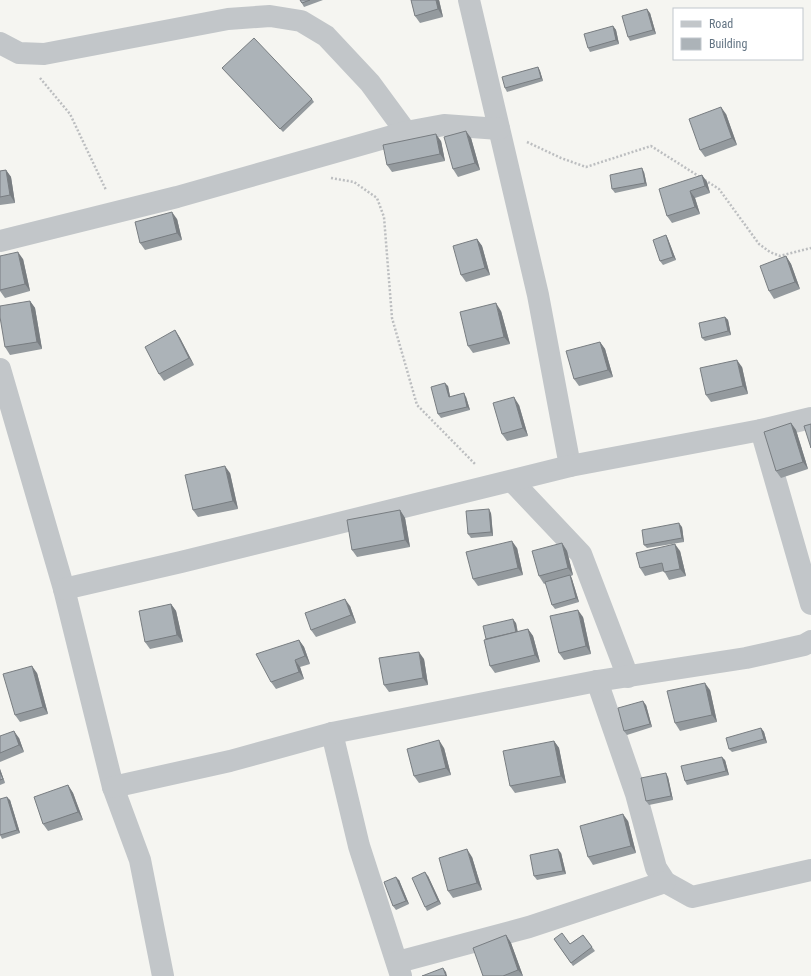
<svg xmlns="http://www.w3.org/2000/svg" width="811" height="976" font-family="'Roboto Condensed',sans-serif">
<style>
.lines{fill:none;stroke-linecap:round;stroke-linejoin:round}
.path{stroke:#bcbec0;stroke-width:2.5;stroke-dasharray:2 2;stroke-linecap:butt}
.minor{stroke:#c2c6c9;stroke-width:22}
.wall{fill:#949a9e}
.shaded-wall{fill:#787d81}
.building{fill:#acb3b8;stroke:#787d81}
</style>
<rect width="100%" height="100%" fill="#f5f5f1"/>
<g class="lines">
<g class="path">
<polyline points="40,78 70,114 106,190"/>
<polyline points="527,142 561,158 586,167 651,146 719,189 759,244 770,252 780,256 811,248"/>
<polyline points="331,178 354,182 377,198 384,217 392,318 417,405 476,465"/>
</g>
<g class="minor">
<polyline points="469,0 538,295 570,466"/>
<polyline points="0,43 19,53 44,54 228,19 270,16 301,21 326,36 370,83 406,132"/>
<polyline points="0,241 177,197 406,132 444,125 499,129"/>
<polyline points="0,369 64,589 113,787 140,860 163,976"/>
<polyline points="761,430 811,604"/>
<polyline points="512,481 581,554 628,677"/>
<polyline points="64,589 181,562 570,466 761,430 811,418"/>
<polyline points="597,681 636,794 656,868 665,882 692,897 811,870"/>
<polyline points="332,733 359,846 401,976"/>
<polyline points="113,787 230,761 332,733 597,681 746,658 804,645 811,641"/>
<polyline points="398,962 529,927 665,882"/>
</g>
</g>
<g class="wall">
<polygon points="300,0 323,0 304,7"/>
<polygon points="411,0 439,0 443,17 420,23 415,16"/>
<polygon points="650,13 656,34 630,41 628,37"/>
<polygon points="613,26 616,30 619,44 590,52 588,48"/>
<polygon points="538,67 540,71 543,81 507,92 505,88"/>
<polygon points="222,68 312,99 314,102 283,132 225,71"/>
<polygon points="726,114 737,145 705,157 700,150"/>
<polygon points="471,138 480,170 458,177 453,169"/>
<polygon points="441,141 445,161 392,172 387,165"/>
<polygon points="6,170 11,177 15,203 0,205 0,171"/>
<polygon points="644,172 647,186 615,193 612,189"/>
<polygon points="702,175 707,182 710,193 695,198 700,214 672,223 667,216"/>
<polygon points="177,219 182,240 145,250 140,243"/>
<polygon points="666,235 668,239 676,260 663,265 660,261"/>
<polygon points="477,239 482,246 490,275 466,282 461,275"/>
<polygon points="0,256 23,259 30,291 5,298 0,291"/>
<polygon points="786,256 791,264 800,289 774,299 769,291"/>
<polygon points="30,301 35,308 42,349 10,355 5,347"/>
<polygon points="501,311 510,344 473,353 468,346"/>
<polygon points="725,317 728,320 731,335 705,341 702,338"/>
<polygon points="175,330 180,338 194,365 164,381 159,374"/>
<polygon points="600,342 605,349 613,377 579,386 574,379"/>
<polygon points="742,367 748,394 711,402 706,395"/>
<polygon points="448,386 450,397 466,397 470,410 441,418 438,414"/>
<polygon points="519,405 528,436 507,441 502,434"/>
<polygon points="791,423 796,430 808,469 781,478 776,471"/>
<polygon points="230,473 238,509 198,517 193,510"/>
<polygon points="400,510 405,518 410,547 357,557 352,550"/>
<polygon points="491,513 493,536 471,538 468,534"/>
<polygon points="682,527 684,542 647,548 644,545"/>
<polygon points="562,543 567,551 573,575 571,576 572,579 579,602 555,609 552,605 546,583 544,584 539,576"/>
<polygon points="517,548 523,575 478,586 473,579"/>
<polygon points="680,551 686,576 669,580 664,571 645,576 640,568"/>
<polygon points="171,604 176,611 183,642 150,649 145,642"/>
<polygon points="350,606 356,623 316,637 311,630"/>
<polygon points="583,617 591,654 564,660 559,653"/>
<polygon points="516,623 518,632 528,629 533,636 540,662 495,673 490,666 486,639"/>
<polygon points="299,640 304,647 310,664 300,667 304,679 276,689 271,682"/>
<polygon points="424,659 428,685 389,692 384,685"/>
<polygon points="37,673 48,714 20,722 15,715"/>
<polygon points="710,690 717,722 680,731 675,723"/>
<polygon points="646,705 652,727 627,735 624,731"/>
<polygon points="761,728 764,732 767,743 732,752 729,749"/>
<polygon points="0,736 19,738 24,752 0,762"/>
<polygon points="554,741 559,748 566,783 515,793 510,786"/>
<polygon points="444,748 451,775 419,783 414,776"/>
<polygon points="725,760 729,775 687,785 685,781"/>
<polygon points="0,769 5,783 0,785"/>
<polygon points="668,777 673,800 649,805 646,801"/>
<polygon points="68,785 73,793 83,820 48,831 43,824"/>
<polygon points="0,799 10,800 20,833 2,839 0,835"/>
<polygon points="628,821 636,853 593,865 588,857"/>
<polygon points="561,853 566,874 537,880 534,876"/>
<polygon points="472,857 482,890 453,898 448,891"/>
<polygon points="428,876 441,904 427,911 425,907"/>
<polygon points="399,880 409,904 396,910 393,906"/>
<polygon points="506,935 511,943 523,976 483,976"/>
<polygon points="583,935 595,951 573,966 554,939 570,944"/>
</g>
<g class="shaded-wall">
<polygon points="436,0 439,0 443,17 438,9"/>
<polygon points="647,9 650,13 656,34 653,30"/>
<polygon points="613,26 616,30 619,44 616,40"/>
<polygon points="538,67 540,71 543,81 541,78"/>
<polygon points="721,107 726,114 737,145 732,138"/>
<polygon points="466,131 471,138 480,170 475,163"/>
<polygon points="436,134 441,141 445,161 440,154"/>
<polygon points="642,168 644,172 647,186 645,183"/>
<polygon points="6,170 11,177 15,203 10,195"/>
<polygon points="702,175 707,182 710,193 705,186"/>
<polygon points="690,191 695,198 700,214 695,207"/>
<polygon points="172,212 177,219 182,240 177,233"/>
<polygon points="666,235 668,239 676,260 673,257"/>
<polygon points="477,239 482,246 490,275 485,268"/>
<polygon points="18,252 23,259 30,291 25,284"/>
<polygon points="786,256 791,264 800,289 795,282"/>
<polygon points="30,301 35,308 42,349 37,342"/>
<polygon points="496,303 501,311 510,344 504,337"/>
<polygon points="725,317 728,320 731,335 728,331"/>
<polygon points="175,330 180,338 194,365 189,358"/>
<polygon points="600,342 605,349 613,377 608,370"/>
<polygon points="737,360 742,367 748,394 743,386"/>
<polygon points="445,383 448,386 451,401 449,397"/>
<polygon points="464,393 466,397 470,410 467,407"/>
<polygon points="514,397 519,405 528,436 523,428"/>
<polygon points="791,423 796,430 808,469 803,462"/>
<polygon points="225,466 230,473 238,509 233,501"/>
<polygon points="489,509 491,513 493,536 491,532"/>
<polygon points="400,510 405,518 410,547 405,540"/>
<polygon points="679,523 682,527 684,542 682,538"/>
<polygon points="512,541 517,548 523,575 518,568"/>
<polygon points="562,543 567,551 573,575 568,568"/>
<polygon points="675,544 680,551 686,576 680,569"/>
<polygon points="570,575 572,579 579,602 576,598"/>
<polygon points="345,599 350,606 356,623 351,615"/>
<polygon points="171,604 176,611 183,642 177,635"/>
<polygon points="578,610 583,617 591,654 586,646"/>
<polygon points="513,619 516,623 518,636 516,632"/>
<polygon points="528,629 533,636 540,662 535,655"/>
<polygon points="299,640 304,647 310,664 305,656"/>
<polygon points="419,652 424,659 428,685 423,678"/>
<polygon points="295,660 300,667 304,679 299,672"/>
<polygon points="32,666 37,673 48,714 43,707"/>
<polygon points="705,683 710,690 717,722 712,715"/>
<polygon points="643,701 646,705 652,727 650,724"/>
<polygon points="761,728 764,732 767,743 764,739"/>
<polygon points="14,731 19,738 24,752 19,745"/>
<polygon points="439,740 444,748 451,775 446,768"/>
<polygon points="554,741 559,748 566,783 561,776"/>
<polygon points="722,757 725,760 729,775 726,771"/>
<polygon points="0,769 5,783 3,779 0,772"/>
<polygon points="666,773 668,777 673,800 671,796"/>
<polygon points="68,785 73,793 83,820 78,812"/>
<polygon points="7,797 10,800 20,833 17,830"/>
<polygon points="623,814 628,821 636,853 631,846"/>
<polygon points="467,849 472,857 482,890 477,883"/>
<polygon points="558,849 561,853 566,874 563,871"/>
<polygon points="425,872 428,876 441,904 438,901"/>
<polygon points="396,877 399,880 409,904 406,901"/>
<polygon points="506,935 511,943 523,976 518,970"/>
<polygon points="443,968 446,972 447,976 446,976"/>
</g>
<g class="building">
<polygon points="300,0 310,0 302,3"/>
<polygon points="411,0 436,0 438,9 415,16"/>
<polygon points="647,9 653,30 628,37 622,16"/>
<polygon points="613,26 616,40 588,48 584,34"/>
<polygon points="254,38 312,99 280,129 222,68"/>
<polygon points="538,67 541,78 505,88 502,77"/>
<polygon points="721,107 732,138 700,150 689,119"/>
<polygon points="466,131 475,163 453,169 444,137"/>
<polygon points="436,134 440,154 387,165 383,145"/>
<polygon points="642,168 645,183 612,189 610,175"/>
<polygon points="6,170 10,195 0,197 0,171"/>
<polygon points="702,175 705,186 690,191 695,207 667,216 659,189"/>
<polygon points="172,212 177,233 140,243 135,222"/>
<polygon points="666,235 673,257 660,261 653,240"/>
<polygon points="477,239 485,268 461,275 453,246"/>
<polygon points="18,252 25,284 0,290 0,256"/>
<polygon points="786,256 795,282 769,291 760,266"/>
<polygon points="30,301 37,342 5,347 0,317 0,306"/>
<polygon points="496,303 504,337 468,346 460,312"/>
<polygon points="725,317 728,331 702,338 699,323"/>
<polygon points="175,330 189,358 159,374 145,347"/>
<polygon points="600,342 608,370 574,379 566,351"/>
<polygon points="737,360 743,386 706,395 700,368"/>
<polygon points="445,383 449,397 464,393 467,407 438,414 431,387"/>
<polygon points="514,397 523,428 502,434 493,403"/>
<polygon points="791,423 803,462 776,471 764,432"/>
<polygon points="811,424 811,448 804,426"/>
<polygon points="225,466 233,501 193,510 185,475"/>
<polygon points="489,509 491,532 468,534 466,511"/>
<polygon points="400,510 405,540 352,550 347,520"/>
<polygon points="679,523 682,538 644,545 642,530"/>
<polygon points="512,541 518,568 473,579 466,552"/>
<polygon points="562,543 568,568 539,576 532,551"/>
<polygon points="675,544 680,569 664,572 662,563 640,568 636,553"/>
<polygon points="570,575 576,598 552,605 545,582"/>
<polygon points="345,599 351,615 311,630 305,613"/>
<polygon points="171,604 177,635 145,642 139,611"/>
<polygon points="578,610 586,646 559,653 550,616"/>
<polygon points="513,619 516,632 486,639 483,626"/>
<polygon points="528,629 535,655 490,666 484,640"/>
<polygon points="299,640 305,656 295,660 299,672 271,682 256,654"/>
<polygon points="419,652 423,678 384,685 379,658"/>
<polygon points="32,666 43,707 15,715 3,674"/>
<polygon points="705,683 712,715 675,723 667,691"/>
<polygon points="643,701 650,724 624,731 618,708"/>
<polygon points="761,728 764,739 729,749 726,738"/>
<polygon points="14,731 19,745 0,753 0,736"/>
<polygon points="439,740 446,768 414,776 407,749"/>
<polygon points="554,741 561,776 510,786 503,751"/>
<polygon points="722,757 726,771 685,781 681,766"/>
<polygon points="0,772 3,779 0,780"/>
<polygon points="666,773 671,796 646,801 641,778"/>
<polygon points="68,785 78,812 43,824 34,797"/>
<polygon points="7,797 17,830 0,835 0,799"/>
<polygon points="623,814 631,846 588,857 580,826"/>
<polygon points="467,849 477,883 448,891 439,858"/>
<polygon points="558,849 563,871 534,876 530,855"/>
<polygon points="425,872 438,901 425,907 412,878"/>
<polygon points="396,877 406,901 393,906 384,882"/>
<polygon points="562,933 570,944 583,935 592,947 571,963 554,939"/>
<polygon points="506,935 518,970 503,976 483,976 473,948"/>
<polygon points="443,968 446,976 422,976"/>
</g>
<rect x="673" y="8" width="130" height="52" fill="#ffffff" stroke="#c1c7cd"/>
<rect x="681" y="21" width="20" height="6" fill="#c2c6c9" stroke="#c1c7cd"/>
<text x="709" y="28" font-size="12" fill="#637483">Road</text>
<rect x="681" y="38" width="20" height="12" fill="#acb3b8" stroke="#c1c7cd"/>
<text x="709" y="48" font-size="12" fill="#637483">Building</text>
</svg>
